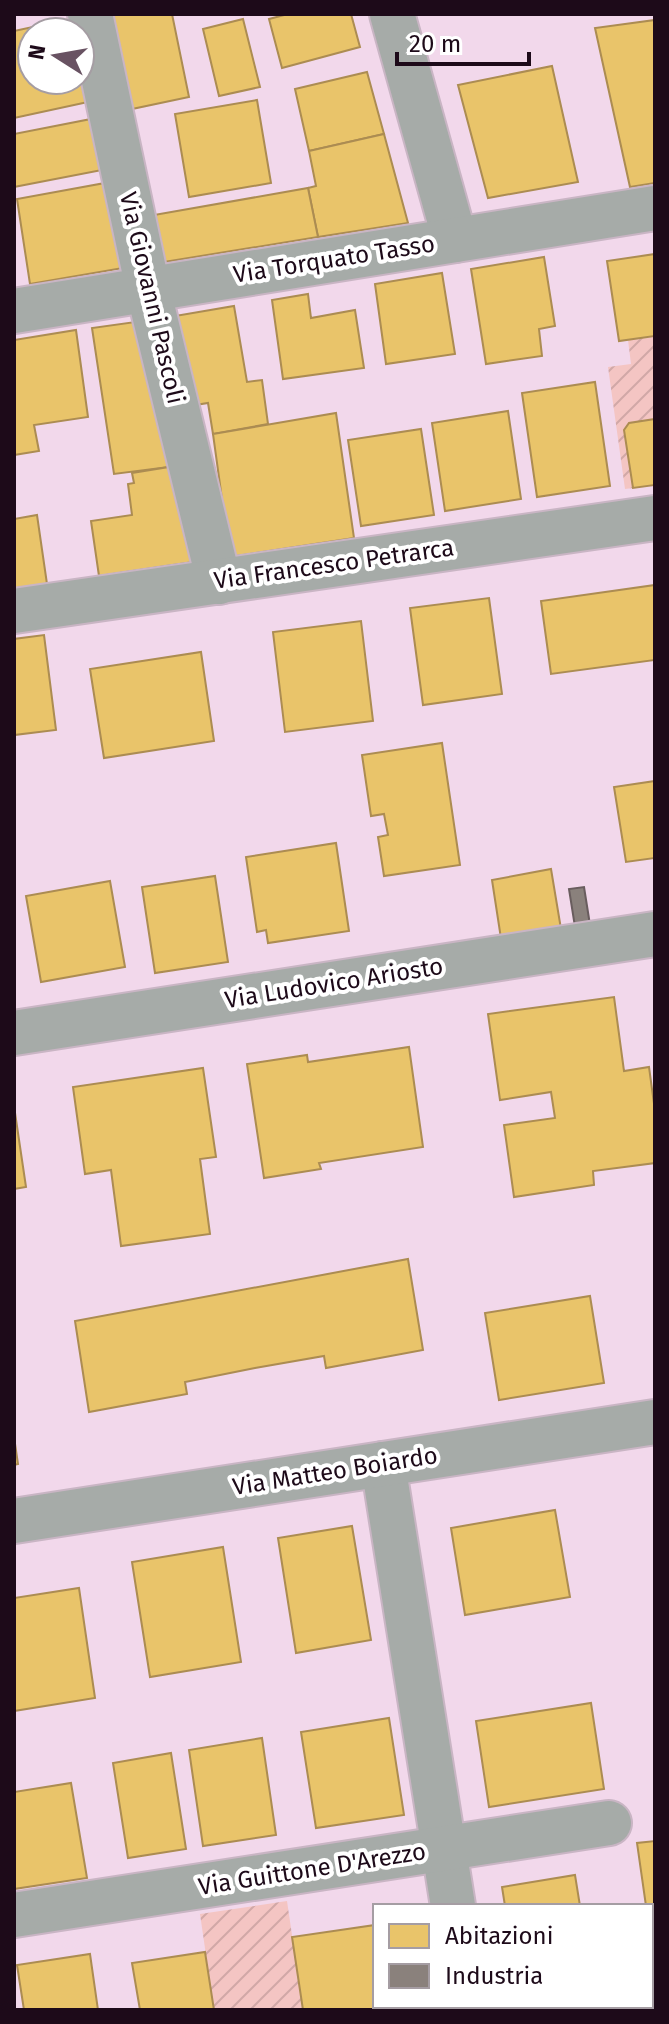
<svg xmlns="http://www.w3.org/2000/svg" width="669" height="2024" font-family="'Fira Sans',sans-serif">
<style>
.garden{fill:url(#garden-furrows)}
.homes{fill:#e9c46a;stroke:#ac8c52;stroke-width:2}
.industry{fill:#8a817c;stroke:#695d5e;stroke-width:2}
.lines{fill:none;stroke-linecap:round;stroke-linejoin:round}
.minor-casing{stroke:#c9b5c4;stroke-width:48}
.minor{stroke:#a6aba8;stroke-width:44}
.labels{text-anchor:middle;dominant-baseline:central;stroke-width:8;stroke-linejoin:round;paint-order:stroke}
.street-label{font-size:24px;fill:#1d0a19;stroke:#fff}
</style>
<defs>
<pattern id="garden-furrows" width="10" height="10" patternUnits="userSpaceOnUse" patternTransform="scale(2)"><rect width="10" height="10" fill="#f4c5c3"/><path d="M-1 1l2-2M0 10L10 0M9 11l2-2" fill="none" stroke="#d1a8a7"/></pattern>
</defs>
<rect width="100%" height="100%" fill="#f2d8eb"/>
<g class="garden">
<polygon points="655,336 655,419 629,423 624,430 633,488 625,489 608,367 631,364 628,340"/>
<polygon points="287,1901 303,2010 214,2010 200,1914"/>
</g>
<g class="homes">
<polygon points="111,14 172,14 189,97 132,109"/>
<polygon points="288,14 351,14 360,47 282,68 269,19"/>
<polygon points="70,19 73,32 32,32 32,80 80,80 80,66 88,102 14,118 14,31"/>
<polygon points="243,19 260,87 219,96 203,29"/>
<polygon points="655,20 655,183 630,187 595,28"/>
<polygon points="552,66 578,182 488,198 458,85"/>
<polygon points="367,72 384,134 309,151 295,89"/>
<polygon points="257,100 271,183 189,197 175,114"/>
<polygon points="91,119 102,170 14,187 14,134"/>
<polygon points="384,134 408,223 318,237 308,188 316,186 309,151"/>
<polygon points="105,183 123,268 30,284 17,199"/>
<polygon points="308,188 318,237 164,262 154,215"/>
<polygon points="655,254 655,336 619,341 607,261"/>
<polygon points="544,257 555,326 539,329 542,356 486,364 471,269"/>
<polygon points="442,273 455,354 386,364 375,284"/>
<polygon points="308,294 311,318 355,310 364,368 283,379 272,300"/>
<polygon points="234,306 247,382 262,380 268,424 213,434 208,403 189,406 175,316"/>
<polygon points="135,322 169,467 114,474 92,328"/>
<polygon points="76,330 88,417 34,425 39,451 14,455 14,340"/>
<polygon points="595,382 610,486 537,497 522,393"/>
<polygon points="508,411 521,499 445,511 432,423"/>
<polygon points="336,413 354,538 230,557 213,434"/>
<polygon points="655,419 655,485 633,488 624,430 629,423"/>
<polygon points="421,429 434,515 361,526 348,440"/>
<polygon points="169,467 193,562 99,576 91,521 132,515 128,484 134,483 132,473"/>
<polygon points="37,515 47,584 14,589 14,519"/>
<polygon points="655,585 655,660 551,674 541,601"/>
<polygon points="489,598 502,694 423,705 410,608"/>
<polygon points="361,621 373,721 285,732 273,632"/>
<polygon points="44,635 56,730 14,735 14,639"/>
<polygon points="201,652 214,741 104,758 90,669"/>
<polygon points="442,743 460,865 384,876 378,837 388,835 384,814 371,816 362,755"/>
<polygon points="655,781 655,858 626,862 614,787"/>
<polygon points="336,843 349,931 268,943 266,930 257,932 246,857"/>
<polygon points="551,869 562,935 502,945 492,880"/>
<polygon points="215,876 228,962 155,973 142,887"/>
<polygon points="110,881 125,967 41,982 26,896"/>
<polygon points="614,997 624,1071 649,1067 655,1111 655,1163 593,1171 594,1185 514,1197 504,1125 555,1118 551,1092 500,1100 488,1014"/>
<polygon points="409,1047 423,1147 319,1163 321,1169 264,1178 247,1064 307,1055 308,1062"/>
<polygon points="203,1068 216,1157 200,1159 210,1234 121,1246 111,1170 85,1174 73,1087"/>
<polygon points="14,1106 26,1187 14,1189"/>
<polygon points="408,1259 423,1350 326,1368 324,1356 255,1368 185,1382 187,1394 89,1412 75,1321"/>
<polygon points="590,1296 604,1383 499,1400 485,1313"/>
<polygon points="14,1437 18,1464 14,1465"/>
<polygon points="555,1510 570,1597 465,1615 451,1528"/>
<polygon points="352,1526 371,1640 296,1653 278,1538"/>
<polygon points="223,1547 241,1662 150,1677 132,1562"/>
<polygon points="79,1588 95,1698 14,1711 14,1598"/>
<polygon points="591,1703 604,1789 489,1807 476,1721"/>
<polygon points="389,1718 404,1815 316,1828 301,1732"/>
<polygon points="262,1738 276,1835 203,1846 189,1750"/>
<polygon points="171,1753 186,1849 128,1858 113,1763"/>
<polygon points="71,1783 87,1878 14,1889 14,1792"/>
<polygon points="655,1841 655,1961 654,1961 651,1906 646,1906 637,1843"/>
<polygon points="575,1875 580,1906 505,1906 502,1887"/>
<polygon points="375,1925 375,2006 420,2006 394,2010 303,2010 292,1937"/>
<polygon points="205,1952 214,2010 140,2010 132,1963"/>
<polygon points="90,1954 98,2010 24,2010 17,1965"/>
</g>
<polygon class="industry" points="584,887 590,925 575,927 569,889"/>
<g class="lines">
<g class="minor-casing">
<g id="minor">
<polyline points="90,14 148,289 219,582"/>
<polyline points="392,14 455,240"/>
<polyline points="14,311 655,208"/>
<polyline points="14,611 655,518"/>
<polyline points="14,1033 655,934"/>
<polyline points="383,1464 453,1906"/>
<polyline points="14,1521 655,1422"/>
<polyline points="14,1915 609,1823"/>
<polyline points="469,2006 470,2010"/>
</g>
</g>
<use href="#minor" class="minor"/>
</g>
<g class="labels">
<g class="street-label">
<text transform="translate(334 259) rotate(-9)">Via Torquato Tasso</text>
<text transform="translate(152 298) rotate(77)">Via Giovanni Pascoli</text>
<text transform="translate(334 564) rotate(-8)">Via Francesco Petrarca</text>
<text transform="translate(334 983) rotate(-9)">Via Ludovico Ariosto</text>
<text transform="translate(335 1471) rotate(-9)">Via Matteo Boiardo</text>
<text transform="translate(312 1869) rotate(-9)">Via Guittone D'Arezzo</text>
</g>
</g>
<rect width="669" height="2024" fill="none" stroke="#1d0a19" stroke-width="32"/>
<rect x="373" y="1904" width="280" height="104" fill="#ffffff" stroke="#a59da3" stroke-width="2"/>
<rect x="389" y="1924" width="40" height="24" fill="#e9c46a" stroke="#a59da3" stroke-width="2"/>
<text x="445" y="1944" font-size="24" fill="#1d0a19">Abitazioni</text>
<rect x="389" y="1964" width="40" height="24" fill="#8a817c" stroke="#a59da3" stroke-width="2"/>
<text x="445" y="1984" font-size="24" fill="#1d0a19">Industria</text>
<g transform="translate(56 56) rotate(281)"><circle r="38" fill="#ffffff" stroke="#a59da3" stroke-width="2"/>
<path d="M0-6L14 30L0 20L-14 30Z" fill="#685262"/>
<text y="-12" font-size="22" font-weight="bold" text-anchor="middle" fill="#1d0a19">N</text>
</g>
<path d="M397 52v12h132v-12" fill="none" stroke="#1d0a19" stroke-width="4"/>
<text x="409" y="52" font-size="24" fill="#1d0a19" stroke="#ffffff" stroke-width="6" paint-order="stroke">20 m</text>
</svg>
